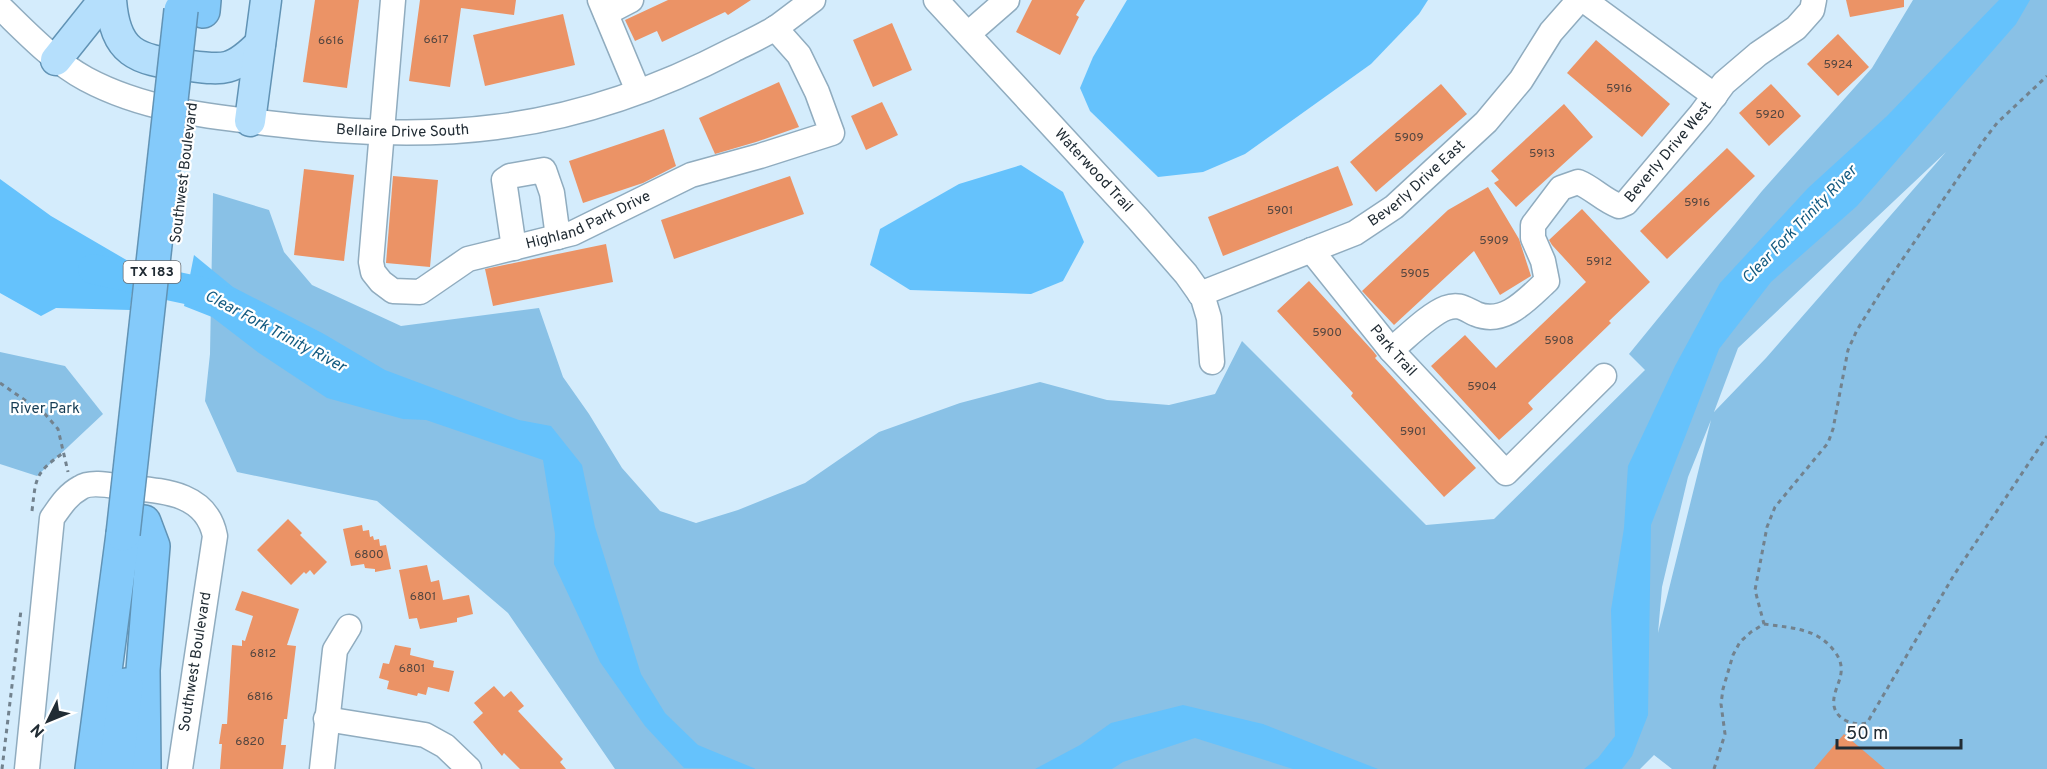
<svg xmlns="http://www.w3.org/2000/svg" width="2047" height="769" font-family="Overpass,sans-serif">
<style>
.green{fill:#89c1e6;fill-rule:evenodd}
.water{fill:#65c2fc}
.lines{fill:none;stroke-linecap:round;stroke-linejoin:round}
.river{stroke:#65c2fc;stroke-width:30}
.building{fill:#eb9366}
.minor-casing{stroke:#90acbf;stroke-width:27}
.major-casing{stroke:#6193b5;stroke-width:33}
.highway-casing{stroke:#6193b5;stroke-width:36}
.path{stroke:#72828e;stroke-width:3;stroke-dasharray:4.5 4.5;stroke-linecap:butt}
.minor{stroke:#fff;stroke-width:24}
.major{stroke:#b5dffc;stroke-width:30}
.highway{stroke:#84cafa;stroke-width:33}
.highway-bridge-casing{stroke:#6193b5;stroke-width:36;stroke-linecap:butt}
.highway-bridge{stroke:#84cafa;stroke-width:33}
.labels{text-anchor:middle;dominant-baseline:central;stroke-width:4.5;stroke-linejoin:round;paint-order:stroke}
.number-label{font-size:12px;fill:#544640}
.shield{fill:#fff;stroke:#646b71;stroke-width:1.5}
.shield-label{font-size:14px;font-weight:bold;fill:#212c34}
.street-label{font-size:15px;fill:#212c34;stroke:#fff}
.park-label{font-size:15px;fill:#153c54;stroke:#fff}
.water-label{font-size:16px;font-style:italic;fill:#145b81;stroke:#fff}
</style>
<rect width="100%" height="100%" fill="#d4ecfc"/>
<g class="green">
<path d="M1913 0H2047V769H1672L1654 755 1640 769H615L508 613 377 501 237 472 205 401 210 354 213 193 269 210 284 252 312 285 401 326 539 308 563 377 589 414 622 468 660 511 696 523 738 510 805 483 879 432 960 403 1040 382 1107 400 1169 405 1215 394 1242 341 1426 525 1494 519 1645 370 1629 354 1762 191 1872 68ZM1946 152 1766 358 1714 412 1738 348ZM1711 420 1658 633 1662 587 1688 477Z"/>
<polygon points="0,352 65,366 103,414 37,476 0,464"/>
</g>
<g class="water">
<polygon points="1127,0 1428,0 1419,14 1371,64 1245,154 1203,172 1158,177 1090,111 1080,88 1093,57"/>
<polygon points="1999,0 2030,0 2016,24 1857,206 1771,282 1719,349 1651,525 1648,715 1632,756 1622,769 1584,769 1598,758 1615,736 1611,610 1624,528 1628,466 1675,366 1720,283 1808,188 1887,116"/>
<polygon points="1021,165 1063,192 1084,242 1063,281 1031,294 910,290 870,265 880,229 959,184"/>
<polygon points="0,179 51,216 135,265 130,310 56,308 41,316 0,293"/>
<polygon points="194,255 233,287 324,334 385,370 519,420 551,426 582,465 595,527 641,674 665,713 698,745 756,769 684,768 645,726 600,662 554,564 555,534 543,460 426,420 403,419 327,398 259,353 212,317 184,306"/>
<polygon points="1183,705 1263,724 1378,769 1293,769 1195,738 1123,762 1112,769 1035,769 1080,745 1111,723"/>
</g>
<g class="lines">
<polyline class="river" points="93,269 210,294 226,303"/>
</g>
<g class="building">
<polygon points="315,0 359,0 347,88 303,82"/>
<polygon points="420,0 516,0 514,15 461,8 450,87 409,81"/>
<polygon points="668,0 751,0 728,15 725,12 662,42 657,31 635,41 625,20"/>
<polygon points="1032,0 1085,0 1076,15 1079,17 1060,55 1016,32"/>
<polygon points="1846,0 1904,0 1904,7 1850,17"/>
<polygon points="563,14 575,65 485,86 473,35"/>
<polygon points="892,23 912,70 873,87 853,40"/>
<polygon points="1838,34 1869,67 1838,96 1807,64"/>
<polygon points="1596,40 1670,104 1642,137 1567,73"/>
<polygon points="779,82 799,127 756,142 715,154 699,118"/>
<polygon points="1441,84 1467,114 1376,192 1350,162"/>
<polygon points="1771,84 1801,116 1769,146 1739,113"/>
<polygon points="882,102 898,135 866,150 851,116"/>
<polygon points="1564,104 1593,137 1516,207 1494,183 1499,180 1491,171"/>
<polygon points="664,129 676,166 643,183 583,203 569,161"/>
<polygon points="1727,148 1755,176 1667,259 1640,231"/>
<polygon points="1338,166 1353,205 1223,256 1208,217"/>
<polygon points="304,169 354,175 344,261 294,255"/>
<polygon points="393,176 438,180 430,267 386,263"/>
<polygon points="790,176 804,214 674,259 661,220"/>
<polygon points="1488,187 1519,239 1531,276 1500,295 1474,251 1394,325 1362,291 1448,210"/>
<polygon points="1582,209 1650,282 1609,321 1611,323 1528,403 1533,409 1499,440 1431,366 1465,335 1496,368 1586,282 1552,245 1549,240"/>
<polygon points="606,244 613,282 493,306 485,269"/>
<polygon points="1309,281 1373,351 1377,356 1375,358 1476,468 1444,497 1351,396 1353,393 1277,311"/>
<polygon points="288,519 302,533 300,535 327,562 314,575 310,570 306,574 304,572 291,585 257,550"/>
<polygon points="362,525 363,531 369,530 370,537 373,536 374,540 379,539 380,546 386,545 391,569 375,572 375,569 365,568 364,564 351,566 343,529"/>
<polygon points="427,565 431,582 439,580 443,600 469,595 473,614 457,618 457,622 420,629 417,618 409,619 399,570"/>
<polygon points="242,591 299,609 287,645 296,646 287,719 284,719 281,745 286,745 283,769 220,769 222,744 219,744 222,724 227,724 232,645 242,646 242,640 245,641 253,616 235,610"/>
<polygon points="395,645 411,648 410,655 434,661 433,667 454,671 449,692 428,687 426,695 418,693 417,696 387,689 389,681 379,678 383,663 389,664"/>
<polygon points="494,686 504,697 511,691 524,706 518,711 563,759 560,762 566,769 520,769 504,753 502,756 473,722 483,713 474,703"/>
<polygon points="1844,734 1885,769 1814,769"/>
</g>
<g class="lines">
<g class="minor-casing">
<g id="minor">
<path id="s1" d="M393 0 371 262 373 272 381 282 393 291 420 292 468 259 573 233 691 175 760 156 832 133 817 92 799 55 775 28"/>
<polyline points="600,0 638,91"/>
<path id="s2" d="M936 0 1138 219 1186 274 1203 298 1209 318 1212 362"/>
<polyline points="1584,0 1715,96"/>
<path id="s3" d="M0 7C27 33 53 61 86 79 142 109 204 116 266 123 342 132 420 137 496 127 578 117 660 88 733 50 747 43 763 36 777 27 789 18 801 9 813 0"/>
<polyline points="606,13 631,0"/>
<polyline points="968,34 1007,0"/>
<polyline points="514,248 504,180 510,176 544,170 552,193 558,237"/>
<path id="s4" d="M1311 250 1391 350 1506 473 1604 376"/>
<path id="s5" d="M1200 294 1355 233 1394 207 1486 122 1521 80 1551 32 1579 0"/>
<path id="s6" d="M1391 350C1406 338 1428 315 1446 308 1459 303 1465 309 1476 314 1505 326 1528 298 1547 281L1543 261 1533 238V225L1561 188 1578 182C1593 188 1603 200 1619 206L1626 203 1701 114 1724 83 1758 54 1796 28 1812 10 1814 0"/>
<polyline points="326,719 425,735 445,746 469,769"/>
<path d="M27 769 52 518C60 507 67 495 80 488 90 481 109 485 121 487 158 491 206 490 215 536L180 769"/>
<polyline points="322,769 335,650 349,627"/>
</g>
</g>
<g class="major-casing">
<g id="major">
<path d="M111 0C115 53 136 60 184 65 223 70 231 73 260 44"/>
<polyline points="56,60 104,0"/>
<polyline points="250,121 266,0"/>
</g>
</g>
<g class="highway-casing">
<g id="highway">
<polyline points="203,11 204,0"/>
<polyline points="144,522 153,546 143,670 144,769"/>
<polyline points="92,769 123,534"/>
<polyline points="116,769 126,685"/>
</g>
</g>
<g class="path">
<polyline points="0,383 45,414 58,429 68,472"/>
<path d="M32 511C36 477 35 473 63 453"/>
<path d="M1764 624C1791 628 1818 628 1835 652 1851 674 1831 687 1834 706 1837 721 1855 726 1867 723L1954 575 2047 436"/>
<polyline points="2,769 21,610"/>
<polyline points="1714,769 1725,734 1721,704 1723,689 1733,655 1740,642 1751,632 1764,624 1755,590 1767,527 1775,507 1828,443 1833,429 1848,350 1857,330 1885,285 1984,140 1997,123 2047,76"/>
</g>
<use href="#minor" class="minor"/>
<use href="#major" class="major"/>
<use href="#highway" class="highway"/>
<g class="highway-bridge-casing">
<polyline id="highway-bridge" points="123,534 181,10"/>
</g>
<use href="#highway-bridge" class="highway-bridge"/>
</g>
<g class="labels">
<g class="number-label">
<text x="436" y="40">6617</text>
<text x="331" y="41">6616</text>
<text x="1838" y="65">5924</text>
<text x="1619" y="89">5916</text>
<text x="1770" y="115">5920</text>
<text x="1409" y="138">5909</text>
<text x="1542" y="154">5913</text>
<text x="1697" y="203">5916</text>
<text x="1280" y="211">5901</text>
<text x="1494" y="241">5909</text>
<text x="1599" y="262">5912</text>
<text x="1415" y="274">5905</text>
<text x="1327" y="333">5900</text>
<text x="1559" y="341">5908</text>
<text x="1482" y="387">5904</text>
<text x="1413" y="432">5901</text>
<text x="369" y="555">6800</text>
<text x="423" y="597">6801</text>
<text x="263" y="654">6812</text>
<text x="412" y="669">6801</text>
<text x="260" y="697">6816</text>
<text x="250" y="742">6820</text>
</g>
<rect class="shield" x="123.5" y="261" width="57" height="22" rx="4.5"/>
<g class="shield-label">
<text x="152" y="272">TX 183</text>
</g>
<g class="street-label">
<text stroke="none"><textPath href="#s3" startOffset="436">Bellaire Drive South</textPath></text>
<text stroke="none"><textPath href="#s6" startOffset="429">Beverly Drive West</textPath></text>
<text stroke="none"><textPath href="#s2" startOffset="232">Waterwood Trail</textPath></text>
<text transform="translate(185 173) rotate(-83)">Southwest Boulevard</text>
<text stroke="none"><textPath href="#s5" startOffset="246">Beverly Drive East</textPath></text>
<text stroke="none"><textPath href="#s1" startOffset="513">Highland Park Drive</textPath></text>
<text stroke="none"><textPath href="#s4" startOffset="130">Park Trail</textPath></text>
<text transform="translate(196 662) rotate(-81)">Southwest Boulevard</text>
</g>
<g class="park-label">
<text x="45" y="409">River Park</text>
</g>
<g class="water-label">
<text transform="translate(1800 225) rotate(-46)">Clear Fork Trinity River</text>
<text transform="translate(275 332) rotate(28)">Clear Fork Trinity River</text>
</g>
</g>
<g transform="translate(48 721) rotate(227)" stroke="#ffffff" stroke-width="4.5" paint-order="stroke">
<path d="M0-4.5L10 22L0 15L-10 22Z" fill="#212c34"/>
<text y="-9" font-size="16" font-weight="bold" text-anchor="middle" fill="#212c34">N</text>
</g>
<path d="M1837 739v9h124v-9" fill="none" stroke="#212c34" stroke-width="3"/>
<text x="1846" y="739" font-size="18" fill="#212c34" stroke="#ffffff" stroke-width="4.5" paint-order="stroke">50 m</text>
</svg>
